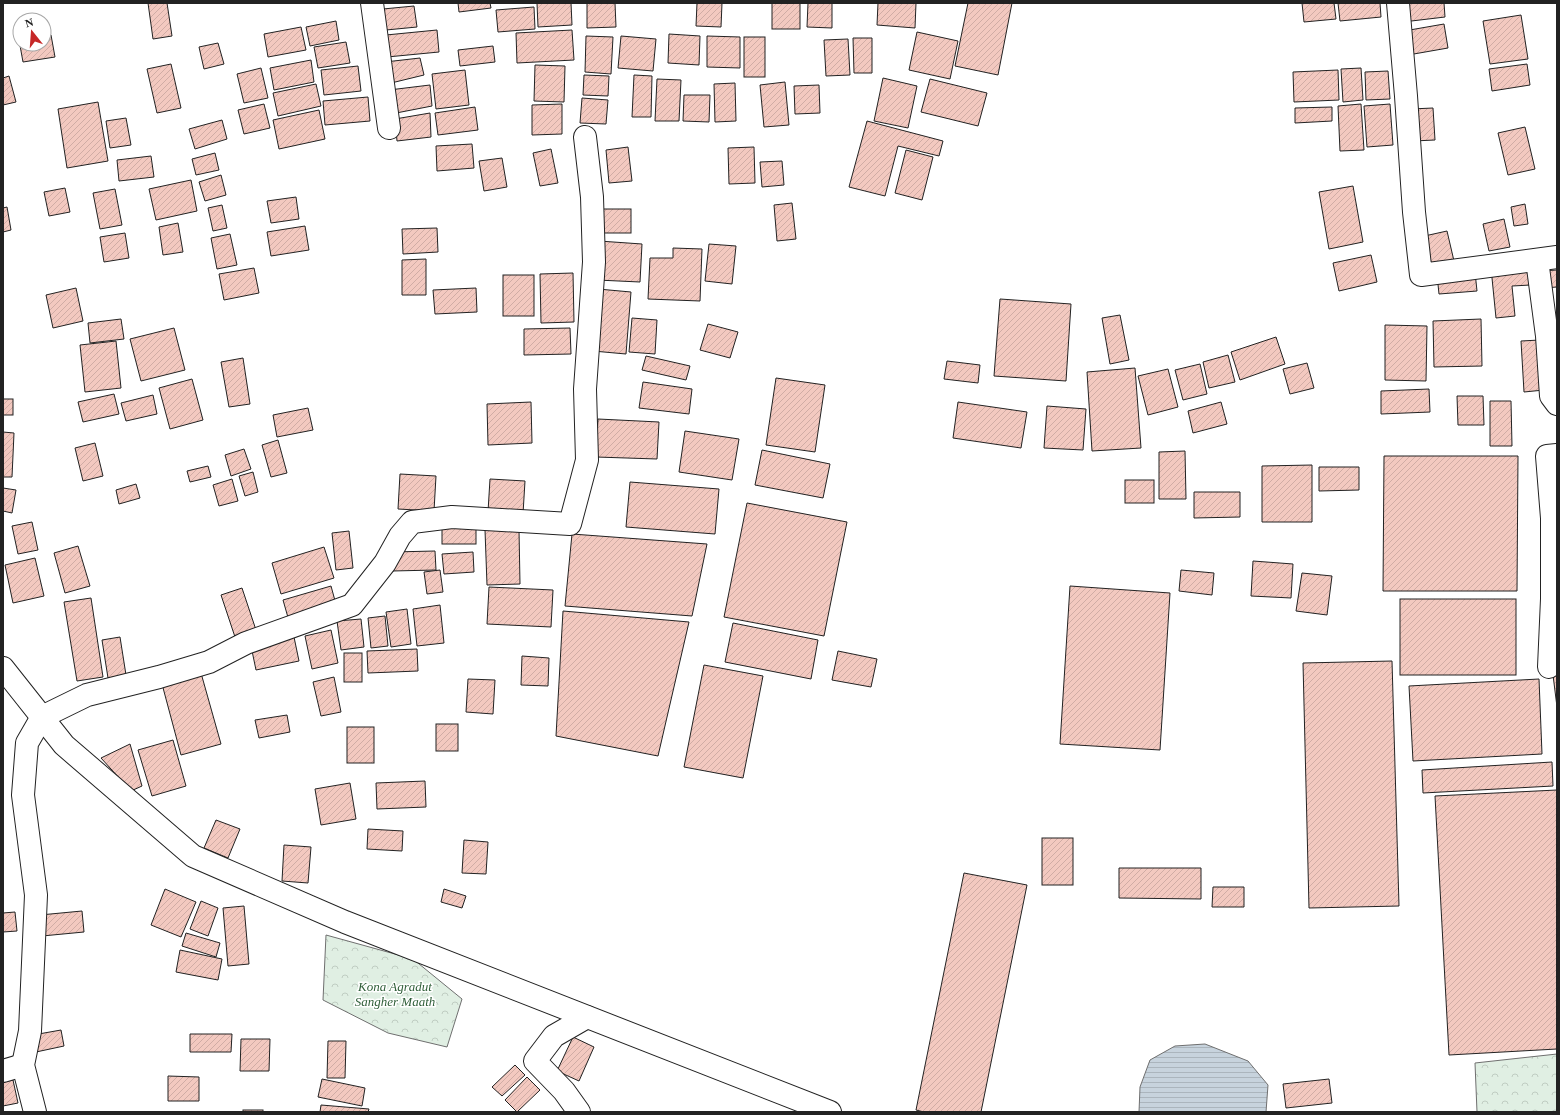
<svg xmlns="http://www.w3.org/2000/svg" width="1560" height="1115" font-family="'Times New Roman',serif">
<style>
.park{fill:url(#park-crowns);stroke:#6f6f6f}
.water{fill:url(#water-rules);stroke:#6f6f6f}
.building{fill:url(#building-hatch);stroke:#222}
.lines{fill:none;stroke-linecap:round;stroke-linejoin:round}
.minor-casing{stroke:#222;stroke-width:24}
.major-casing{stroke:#222;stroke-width:24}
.minor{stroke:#fff;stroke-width:22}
.major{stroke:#fff;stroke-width:22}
.labels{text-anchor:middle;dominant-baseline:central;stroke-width:3;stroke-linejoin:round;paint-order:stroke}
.park-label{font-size:13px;font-style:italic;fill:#2f5e38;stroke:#fff}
</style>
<defs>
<pattern id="park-crowns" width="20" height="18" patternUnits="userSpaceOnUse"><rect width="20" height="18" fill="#e0efe3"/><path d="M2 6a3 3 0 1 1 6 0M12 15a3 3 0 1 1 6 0" fill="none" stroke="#c0cdc2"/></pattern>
<pattern id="water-rules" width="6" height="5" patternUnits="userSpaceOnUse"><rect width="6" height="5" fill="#c7d3dd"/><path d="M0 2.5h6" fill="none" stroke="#abb5bd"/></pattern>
<pattern id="building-hatch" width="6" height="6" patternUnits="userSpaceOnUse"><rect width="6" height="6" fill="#f3c9c0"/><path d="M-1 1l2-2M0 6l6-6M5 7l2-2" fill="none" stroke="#d0aca5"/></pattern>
</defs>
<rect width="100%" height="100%" fill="#fff"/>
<g class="park">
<polygon points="326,935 413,959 462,999 447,1047 388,1033 323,1000"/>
<polygon points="1557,1054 1557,1112 1477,1112 1475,1063"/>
</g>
<polygon class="water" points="1205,1044 1248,1061 1268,1085 1266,1112 1139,1112 1140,1087 1150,1060 1175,1046"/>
<g class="building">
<polygon points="148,3 167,3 172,36 153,39"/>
<polygon points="458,3 490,3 491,8 459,12"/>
<polygon points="537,3 571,3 572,25 538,27"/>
<polygon points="587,3 615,3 616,27 587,28"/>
<polygon points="697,3 722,3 721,27 696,26"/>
<rect x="772" y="3" width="28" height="26"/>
<polygon points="808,3 832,3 832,28 807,27"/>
<polygon points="878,3 916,3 915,28 877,25"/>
<polygon points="968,3 1012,3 998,75 955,66"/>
<polygon points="1302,3 1334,3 1336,19 1304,22"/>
<polygon points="1338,3 1380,3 1381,17 1340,21"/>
<polygon points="1401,3 1444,3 1445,17 1403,22"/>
<polygon points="414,6 417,27 386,30 383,9"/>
<polygon points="534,7 535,29 498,32 496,10"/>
<polygon points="1521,15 1528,59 1490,64 1483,21"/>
<polygon points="336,21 339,40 310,46 306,27"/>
<polygon points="1444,24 1448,48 1408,55 1404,31"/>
<polygon points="301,27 306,50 268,57 264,34"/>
<polygon points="437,30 439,52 387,57 386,35"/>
<polygon points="572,30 574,60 517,63 516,33"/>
<polygon points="917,32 958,41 950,79 909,70"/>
<polygon points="669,34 700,36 699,65 668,63"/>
<polygon points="51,35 55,57 23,62 19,40 20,44 44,44 44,36"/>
<polygon points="586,36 613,37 611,74 585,72"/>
<polygon points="621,36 656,39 653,71 618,68"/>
<polygon points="707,36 740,37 740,68 707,67"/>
<rect x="744" y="37" width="21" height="40"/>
<polygon points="853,38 872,38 872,73 854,73"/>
<polygon points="848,39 850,75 826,76 824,40"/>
<polygon points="346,42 350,63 318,68 314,47"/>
<polygon points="218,43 224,64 204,69 199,47"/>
<polygon points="493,46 495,62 460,66 458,50"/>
<polygon points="420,58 424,75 387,84 385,62"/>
<polygon points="311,60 314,82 274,90 270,68"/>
<polygon points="171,64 181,108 157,113 147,69"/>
<polygon points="1527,64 1530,85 1492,91 1489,69"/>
<polygon points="535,65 565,66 564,102 534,101"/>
<polygon points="358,66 361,91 324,95 321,70"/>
<polygon points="261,68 268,98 244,103 237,74"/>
<polygon points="1361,68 1363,100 1343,102 1341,69"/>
<polygon points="465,70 469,105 436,109 432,74"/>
<polygon points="1338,70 1339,100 1294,102 1293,72"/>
<polygon points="1388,71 1390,99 1366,100 1365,72"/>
<polygon points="584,75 609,76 608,96 583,95"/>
<polygon points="634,75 652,76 651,117 632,117"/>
<polygon points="9,76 16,102 3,105 3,78"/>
<polygon points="883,78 917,86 908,128 874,121"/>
<polygon points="657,79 681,80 679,121 655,121"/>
<polygon points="930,79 987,93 978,126 921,112"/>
<polygon points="785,82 789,125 764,127 760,85"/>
<polygon points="735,83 736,121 715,122 714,84"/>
<polygon points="316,84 321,106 278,116 273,93"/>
<polygon points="430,85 432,106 391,114 389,90"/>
<polygon points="819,85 820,113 795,114 794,86"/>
<polygon points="684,95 710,95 709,122 683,121"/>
<polygon points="368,97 370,121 325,125 323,101"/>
<polygon points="582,98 608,100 606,124 580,123"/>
<polygon points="98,102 108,161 67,168 58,109"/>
<polygon points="264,104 270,128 244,134 238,110"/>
<polygon points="562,104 562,134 532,135 532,105"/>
<polygon points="1361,104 1364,150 1340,151 1338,106"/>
<polygon points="1390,104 1393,145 1367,147 1364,106"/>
<polygon points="475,107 478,130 438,135 435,113"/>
<polygon points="1332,107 1332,121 1295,123 1295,108"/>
<polygon points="1433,108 1435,140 1413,141 1411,109"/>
<polygon points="319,110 325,139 279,149 273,120"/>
<polygon points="430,113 431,137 397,141 395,119"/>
<polygon points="126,118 131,145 110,148 106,121"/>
<polygon points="222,120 227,139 195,149 189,129"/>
<polygon points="867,121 943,141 939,156 898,146 885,196 849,187"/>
<polygon points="1525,127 1535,169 1508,175 1498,133"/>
<polygon points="472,144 474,168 437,171 436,146"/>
<polygon points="628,147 632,181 609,183 606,150"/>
<polygon points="754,147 755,183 729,184 728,148"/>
<polygon points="551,149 558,183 540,186 533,153"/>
<polygon points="906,150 933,157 922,200 895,193"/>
<polygon points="215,153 219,170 196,175 192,159"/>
<polygon points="151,156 154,177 119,181 117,160"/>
<polygon points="502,158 507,187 484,191 479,161"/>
<polygon points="782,161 784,185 762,187 760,162"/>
<polygon points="221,175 226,195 205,201 199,182"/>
<polygon points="191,180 197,211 156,220 149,189"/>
<polygon points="1353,186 1363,242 1329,249 1319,192"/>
<polygon points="65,188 70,212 49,216 44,192"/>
<polygon points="115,189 122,225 100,229 93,193"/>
<polygon points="296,197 299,219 271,223 267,201"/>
<polygon points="792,203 796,239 777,241 774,205"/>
<polygon points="1525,204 1528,224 1514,226 1511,207"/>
<polygon points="222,205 227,228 213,231 208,208"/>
<polygon points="7,207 11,230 3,232 3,208"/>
<rect x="600" y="209" width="31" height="24"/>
<polygon points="1504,219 1510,247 1489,251 1483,224"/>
<polygon points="178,223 183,252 163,255 159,227"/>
<polygon points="305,226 309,250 271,256 267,232"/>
<polygon points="437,228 438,252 403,254 402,229"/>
<polygon points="1447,231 1454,261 1426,267 1420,237"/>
<polygon points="125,233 129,258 104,262 100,237"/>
<polygon points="230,234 237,265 217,269 211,238"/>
<polygon points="599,241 642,244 640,282 597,280"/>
<polygon points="709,244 736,246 732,284 705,281"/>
<polygon points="673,248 702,249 700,301 648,299 650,258 673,258"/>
<polygon points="1371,255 1377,282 1339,291 1333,263"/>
<polygon points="426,259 426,295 402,295 402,260"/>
<polygon points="1535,264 1531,285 1512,286 1515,316 1496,318 1491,268"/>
<polygon points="254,268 259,293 224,300 219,274"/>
<polygon points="1557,270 1557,287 1543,288 1541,271"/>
<polygon points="1475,272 1477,291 1439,294 1437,275"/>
<polygon points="573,273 574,322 541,323 540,274"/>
<rect x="503" y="275" width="31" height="41"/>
<polygon points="76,288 83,321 53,328 46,295"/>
<polygon points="476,288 477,312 435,314 433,290"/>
<polygon points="598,289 631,292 626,354 593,351"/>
<polygon points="1000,299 1071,304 1066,381 994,376"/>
<polygon points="1120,315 1129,360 1110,364 1102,318"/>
<polygon points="632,318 657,320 655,354 629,352"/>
<polygon points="121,319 124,339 90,343 88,323"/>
<polygon points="1481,319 1482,366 1434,367 1433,321"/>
<polygon points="708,324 738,332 730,358 700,350"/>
<polygon points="1385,325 1427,326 1426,381 1385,380"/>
<polygon points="174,328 185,370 141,381 130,339"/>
<polygon points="570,328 571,354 524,355 524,329"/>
<polygon points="1276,337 1285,364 1240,380 1231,352"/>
<polygon points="1540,340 1544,390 1524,392 1521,341"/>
<polygon points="116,341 121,388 85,392 80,345"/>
<polygon points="1228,355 1235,382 1209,388 1203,362"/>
<polygon points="646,356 690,366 686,380 642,370"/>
<polygon points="243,358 250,404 229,407 221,362"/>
<polygon points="947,361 980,365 978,383 944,379"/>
<polygon points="1307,363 1314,388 1290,394 1283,369"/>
<polygon points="1200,364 1207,394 1183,400 1175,370"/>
<polygon points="1135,368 1141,448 1092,451 1087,372"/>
<polygon points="1168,369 1178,407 1148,415 1138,376"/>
<polygon points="776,378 825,385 815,452 766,445"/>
<polygon points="192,379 203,420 170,429 159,388"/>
<polygon points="643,382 692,389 689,414 639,408"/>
<polygon points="1429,389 1430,412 1381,414 1381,391"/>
<polygon points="114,394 119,414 83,422 78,402"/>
<polygon points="153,395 157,414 126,421 121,403"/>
<polygon points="1457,396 1483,396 1484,425 1458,425"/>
<rect x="3" y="399" width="10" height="16"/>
<polygon points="1490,401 1511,401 1512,446 1490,446"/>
<polygon points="531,402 532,443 488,445 487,404"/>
<polygon points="958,402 1027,412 1021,448 953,438"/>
<polygon points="1221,402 1227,424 1193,433 1188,411"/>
<polygon points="1047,406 1086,409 1083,450 1044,448"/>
<polygon points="308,408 313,430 277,437 273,415"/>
<polygon points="598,419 659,422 657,459 596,457"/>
<polygon points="685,431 739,439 732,480 679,472"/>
<polygon points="3,432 14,433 12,477 3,477"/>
<polygon points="278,440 287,473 271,477 262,445"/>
<polygon points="95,443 103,476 83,481 75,448"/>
<polygon points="244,449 251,469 231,476 225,455"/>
<polygon points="762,450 830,464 823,498 755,485"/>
<polygon points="1185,451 1186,499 1159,499 1159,452"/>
<polygon points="1384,456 1518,456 1517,591 1383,591"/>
<polygon points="1312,465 1312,522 1262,522 1262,466"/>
<polygon points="208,466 211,477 190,482 187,471"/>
<polygon points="1319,467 1359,467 1359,490 1319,491"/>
<polygon points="253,472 258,492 245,496 239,476"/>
<polygon points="400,474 436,476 434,511 398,509"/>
<polygon points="232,479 238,501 219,506 213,485"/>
<polygon points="490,479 525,481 523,514 488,512"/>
<rect x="1125" y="480" width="29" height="23"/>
<polygon points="630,482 719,489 715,534 626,527"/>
<polygon points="136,484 140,498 119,504 116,490"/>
<polygon points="3,488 16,490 12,513 3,511"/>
<polygon points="1194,492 1240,492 1240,517 1194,518"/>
<polygon points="747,503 847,522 824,636 724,617"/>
<polygon points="32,522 38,550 18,554 12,526"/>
<rect x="442" y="525" width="34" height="19"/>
<polygon points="485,530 519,530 520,584 487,585"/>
<polygon points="349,531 353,568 336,570 332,533"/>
<polygon points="572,534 707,544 692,616 565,606"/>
<polygon points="78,546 90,586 65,593 54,553"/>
<polygon points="324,547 334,578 281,594 272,563"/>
<polygon points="435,551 436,570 392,571 392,552"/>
<polygon points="473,552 474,572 444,574 442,554"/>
<polygon points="35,558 44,596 13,603 5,565"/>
<polygon points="1253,561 1293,564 1291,598 1251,596"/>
<polygon points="440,570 443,592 427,594 424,572"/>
<polygon points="1181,570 1214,573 1212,595 1179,591"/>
<polygon points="1302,573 1332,576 1327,615 1296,611"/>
<polygon points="331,586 337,608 289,621 283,600"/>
<polygon points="1070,586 1170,593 1160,750 1060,744"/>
<polygon points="489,587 553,590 551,627 487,624"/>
<polygon points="242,588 256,630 235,637 221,595"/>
<polygon points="91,598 103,677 77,681 64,602"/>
<rect x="1400" y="599" width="116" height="76"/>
<polygon points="440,605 444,643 417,646 413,609"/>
<polygon points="407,609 411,644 391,647 386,612"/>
<polygon points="563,611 689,622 658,756 556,736"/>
<polygon points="385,616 388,646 371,648 368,618"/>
<polygon points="361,619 364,647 341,650 337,621"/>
<polygon points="733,623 818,640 811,679 725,662"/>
<polygon points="331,630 338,663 312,669 305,636"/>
<polygon points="120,637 126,675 108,678 102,640"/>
<polygon points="294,637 299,661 256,670 251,646"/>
<polygon points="417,649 418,671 368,673 367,651"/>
<polygon points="838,651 877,659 871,687 832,680"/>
<rect x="344" y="653" width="18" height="29"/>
<polygon points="522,656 549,658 548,686 521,685"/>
<polygon points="1392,661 1399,906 1309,908 1303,663"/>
<polygon points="704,665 763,676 743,778 684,767"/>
<polygon points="201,673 221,744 181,755 162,684"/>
<polygon points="1553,675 1557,675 1557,707"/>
<polygon points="334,677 341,712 321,716 313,682"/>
<polygon points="468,679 495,680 493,714 466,712"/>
<polygon points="1539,679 1542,754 1413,761 1409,686"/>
<polygon points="287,715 290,732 259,738 255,720"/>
<rect x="436" y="724" width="22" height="27"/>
<rect x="347" y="727" width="27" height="36"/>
<polygon points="173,740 186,786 152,796 138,750"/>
<polygon points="130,744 142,786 131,791 101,758"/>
<polygon points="1552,762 1553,786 1423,793 1422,770"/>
<polygon points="425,781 426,807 377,809 376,783"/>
<polygon points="350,783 356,819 321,825 315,789"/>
<polygon points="1557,790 1557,1049 1449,1055 1435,796"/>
<polygon points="216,820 240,829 228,858 204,848"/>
<polygon points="368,829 403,831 402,851 367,849"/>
<rect x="1042" y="838" width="31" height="47"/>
<polygon points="464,840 488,842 486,874 462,873"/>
<polygon points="284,845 311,847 308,883 282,881"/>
<polygon points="1119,868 1201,868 1201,899 1119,898"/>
<polygon points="964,873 1027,885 981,1112 924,1112 916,1110"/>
<polygon points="1213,887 1244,887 1244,907 1212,907"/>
<polygon points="165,889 196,902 181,937 151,925"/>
<polygon points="444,889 466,896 462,908 441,902"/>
<polygon points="201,901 218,908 208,936 190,929"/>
<polygon points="244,906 249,964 228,966 223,908"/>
<polygon points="82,911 84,932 42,936 40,915"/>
<polygon points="15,912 17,931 3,932 3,913"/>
<polygon points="186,933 220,943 216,957 182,946"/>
<polygon points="180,950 222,959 218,980 176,972"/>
<polygon points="61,1030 64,1046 36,1052 33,1035"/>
<polygon points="190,1034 232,1034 231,1052 190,1052"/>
<polygon points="573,1037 594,1047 579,1081 557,1071"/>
<polygon points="241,1039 270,1039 269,1071 240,1071"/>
<polygon points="328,1041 346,1041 345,1078 327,1078"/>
<polygon points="515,1065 525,1075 502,1096 492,1087"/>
<polygon points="168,1076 199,1077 199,1101 168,1101"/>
<polygon points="527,1077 540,1090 517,1112 505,1100"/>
<polygon points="322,1079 365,1088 362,1106 318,1097"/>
<polygon points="1329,1079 1332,1103 1286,1108 1283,1084"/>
<polygon points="13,1080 18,1103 3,1106 3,1082"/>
<polygon points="321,1105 369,1109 368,1112 320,1112"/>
<rect x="243" y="1110" width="20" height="2"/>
</g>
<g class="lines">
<g class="minor-casing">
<g id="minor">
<polyline points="372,3 389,128"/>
<polyline points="1398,3 1406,96 1414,212 1421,275 1557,257"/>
<polyline points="1537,260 1547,336 1551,396 1557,404"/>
<polyline points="1549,667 1552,599 1552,518 1547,456 1557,455"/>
<polyline points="3,1071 23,1065"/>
<polyline points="35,1112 23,1065 30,1031 36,895 23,795 27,743 42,717 87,695 159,677 209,662 246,643 352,605 385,563 400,536 412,522 452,517 570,524 587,460 585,389 594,262 592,197 585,137"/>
<polyline points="579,1112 564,1091 535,1061 554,1036 587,1017"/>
</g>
</g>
<g class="major-casing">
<polyline id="major" points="3,668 64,745 193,856 345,922 830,1112"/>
</g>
<use href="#minor" class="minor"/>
<use href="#major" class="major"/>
</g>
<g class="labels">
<g class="park-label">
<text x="395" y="986">Kona Agradut<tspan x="395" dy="15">Sangher Maath</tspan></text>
</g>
</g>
<rect width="1560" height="1115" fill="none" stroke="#222222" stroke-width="8"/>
<g transform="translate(32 32) rotate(343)"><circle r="19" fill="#ffffff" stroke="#a7a7a7"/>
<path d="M0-3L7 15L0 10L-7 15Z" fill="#c62828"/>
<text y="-6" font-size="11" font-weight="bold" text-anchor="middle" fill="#222222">N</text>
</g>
</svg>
